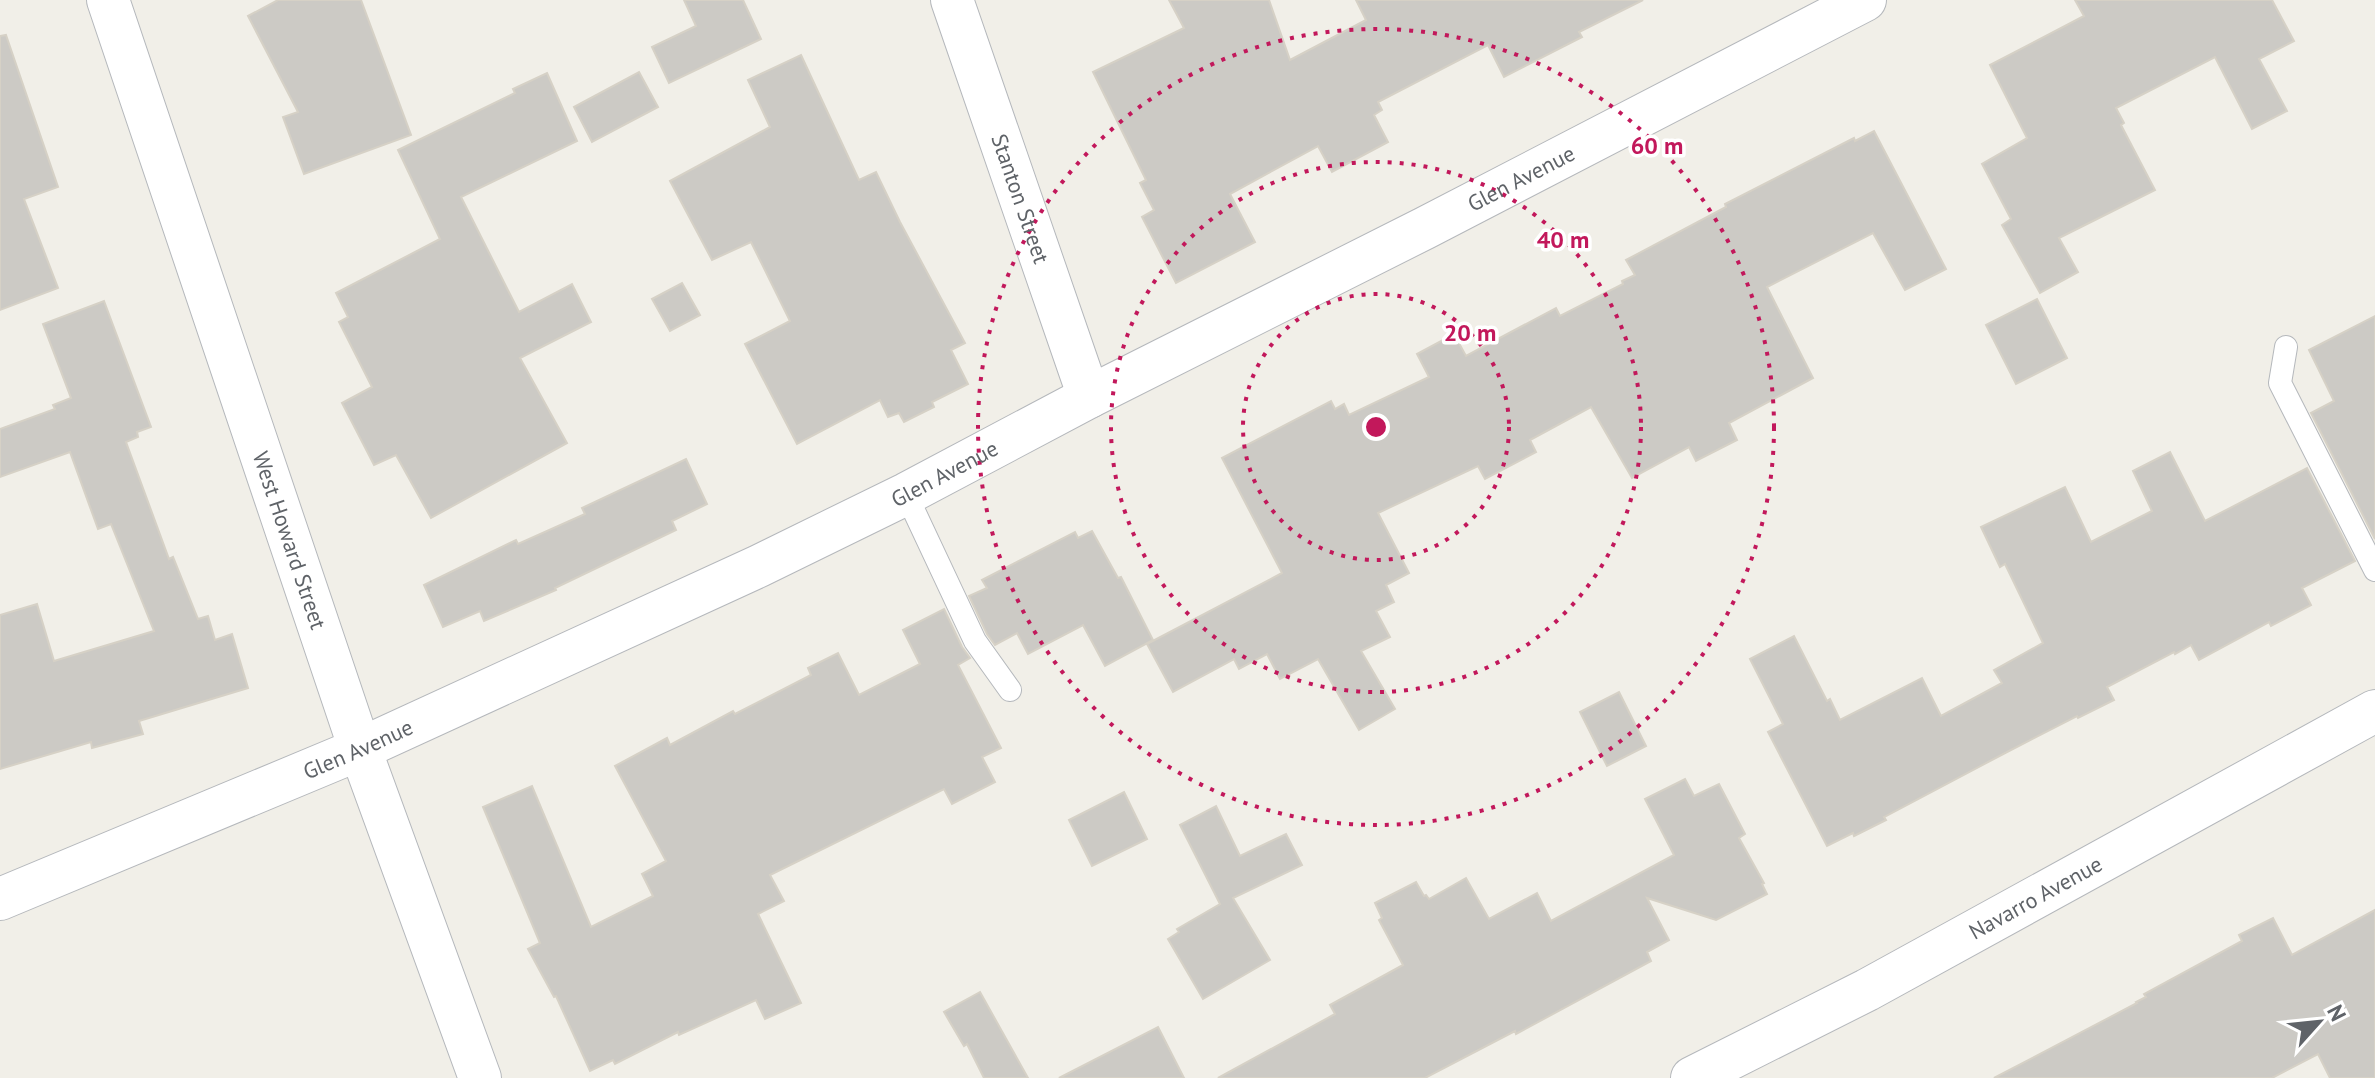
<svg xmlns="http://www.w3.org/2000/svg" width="2375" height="1078" font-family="'PT Sans',sans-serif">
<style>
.building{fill:#cccac5;stroke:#d6d1c6;stroke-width:2}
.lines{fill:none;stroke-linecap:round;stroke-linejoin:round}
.lane-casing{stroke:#b5b8bc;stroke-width:24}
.street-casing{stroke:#b5b8bc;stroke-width:44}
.lane{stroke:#fff;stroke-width:22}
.street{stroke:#fff;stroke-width:42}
.ring{fill:none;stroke:#c2185b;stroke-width:4;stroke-dasharray:4 8}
.labels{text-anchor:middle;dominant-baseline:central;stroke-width:7;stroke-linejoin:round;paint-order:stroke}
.street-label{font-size:22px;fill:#5f6368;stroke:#fff}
.centre{fill:#c2185b;stroke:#fff;stroke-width:4}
.ring-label{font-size:24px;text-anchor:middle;font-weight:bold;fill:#c2185b;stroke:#fff;stroke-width:7;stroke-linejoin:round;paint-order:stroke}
</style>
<rect width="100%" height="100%" fill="#f1efe8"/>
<g class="building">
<polygon points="278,0 361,0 411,135 304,174 283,117 298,112 248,16"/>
<polygon points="684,0 743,0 761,39 669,83 652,47 696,26"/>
<polygon points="1169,0 1269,0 1290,60 1366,20 1356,0 1643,0 1579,32 1582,37 1504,77 1488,45 1378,102 1382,110 1374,115 1388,142 1332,172 1318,146 1230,194 1255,242 1176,283 1142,217 1154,210 1140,183 1146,180 1093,72 1184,28"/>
<polygon points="2075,0 2272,0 2294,41 2259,59 2287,111 2252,129 2215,57 2116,108 2124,123 2121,125 2155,190 2059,238 2078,272 2040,293 2002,225 2011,219 1982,164 2027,138 1990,65 2084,16"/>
<polygon points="6,35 58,187 24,199 58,288 0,310 0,36"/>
<polygon points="801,55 859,180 876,172 900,222 965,343 951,350 968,384 932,402 934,407 904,422 899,413 888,417 880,400 797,444 745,344 790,321 751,242 712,260 670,181 770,127 748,80"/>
<polygon points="639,72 658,107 592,142 574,107"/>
<polygon points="547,73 577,141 461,197 519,312 572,284 591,322 520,358 567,443 431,518 396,455 374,465 342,403 372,387 339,322 348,317 336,293 440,239 398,150 515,93 513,89"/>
<polygon points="1874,131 1946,269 1905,290 1873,233 1767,287 1813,378 1729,423 1737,440 1696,461 1689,447 1632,478 1591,407 1530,440 1536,452 1485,479 1478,466 1378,513 1409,573 1386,585 1394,602 1376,611 1390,637 1361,651 1395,709 1359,730 1318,659 1280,679 1267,654 1239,669 1234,659 1173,692 1147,644 1282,573 1222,458 1331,401 1335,409 1344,404 1349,415 1429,377 1417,354 1454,334 1466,356 1556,308 1560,316 1623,284 1622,281 1635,275 1626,260 1726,207 1725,204 1854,138 1855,141"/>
<polygon points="682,283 700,315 670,331 652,299"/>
<polygon points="2037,299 2067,358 2016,384 1986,325"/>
<polygon points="104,301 151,427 137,432 138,437 126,442 169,559 173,557 198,619 208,616 215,640 232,634 248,688 139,721 143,734 92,748 91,742 0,769 0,615 37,604 54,661 154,631 111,524 98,529 70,452 0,477 0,429 55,409 53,405 71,398 43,324"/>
<polygon points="2375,316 2375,539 2311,413 2334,401 2309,350"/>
<polygon points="2170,452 2205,521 2307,468 2355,561 2302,588 2311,605 2271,626 2269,622 2199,660 2191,645 2175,654 2174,652 2107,687 2114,700 2078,718 2077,716 2009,751 1884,817 1886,820 1854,836 1853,833 1827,846 1768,732 1783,724 1750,659 1794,636 1827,701 1830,699 1840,720 1922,678 1941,716 2002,683 1994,670 2043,643 2005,564 2000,567 1981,527 2065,487 2091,542 2152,511 2133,471"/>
<polygon points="686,459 707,504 672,521 676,530 555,588 556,590 484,621 480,611 443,627 424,585 516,540 518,544 585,514 582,508"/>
<polygon points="1092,531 1118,578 1121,577 1153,640 1105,666 1083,625 1028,654 1017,633 995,645 987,634 969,596 987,588 982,580 1075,532 1078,538"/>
<polygon points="944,609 962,647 970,658 958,665 1001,748 982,757 995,782 952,804 944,789 770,875 784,901 758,914 801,1003 765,1019 756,1000 679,1035 678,1032 615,1064 613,1060 590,1071 556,996 554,997 528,949 540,943 483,807 532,786 591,927 653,896 642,874 666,861 615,766 667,738 670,745 733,711 735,714 811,675 808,668 838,653 859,695 920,664 903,630"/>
<polygon points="1619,692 1646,746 1607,766 1580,712"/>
<polygon points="1685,779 1694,796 1719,784 1745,834 1739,838 1764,883 1762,884 1767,894 1716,920 1647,898 1669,940 1647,952 1651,961 1516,1034 1515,1031 1425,1078 1218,1078 1335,1014 1330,1005 1403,965 1379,920 1382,918 1375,903 1416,882 1424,896 1426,895 1429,899 1466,878 1489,919 1537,893 1551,921 1674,855 1645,799"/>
<polygon points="1124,792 1147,839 1092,866 1069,820"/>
<polygon points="1216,806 1240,856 1286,834 1302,865 1233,898 1270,960 1203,999 1168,939 1179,932 1177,929 1220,904 1180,825"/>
<polygon points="2375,910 2375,1078 2330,1078 2318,1054 2272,1078 1994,1078 2137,1003 2136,1002 2146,997 2144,994 2242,941 2239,935 2273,918 2292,955"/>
<polygon points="980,992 1028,1078 984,1078 967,1044 964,1046 944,1012"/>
<polygon points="1158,1027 1184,1078 1059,1078"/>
</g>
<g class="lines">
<g class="lane-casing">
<g id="lane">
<polyline points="2286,347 2280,383 2375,570"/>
<polyline points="906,494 975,641 1010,690"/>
</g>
</g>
<g class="street-casing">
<g id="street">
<path id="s1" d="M108 0 360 749 480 1078"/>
<path id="s2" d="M952 0 1089 397"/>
<path id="s3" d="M0 899 360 749 759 566 906 494 1089 397 1425 228 1865 0"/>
<path id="s4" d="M1692 1078 1867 990 2375 711"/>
</g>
</g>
<use href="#lane" class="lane"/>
<use href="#street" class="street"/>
</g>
<g class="ring">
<circle cx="1376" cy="427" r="133"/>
<circle cx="1376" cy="427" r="265"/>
<circle cx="1376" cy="427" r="398"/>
</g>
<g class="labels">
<g class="street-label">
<text stroke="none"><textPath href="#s3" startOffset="1684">Glen Avenue</textPath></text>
<text stroke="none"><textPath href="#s2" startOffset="210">Stanton Street</textPath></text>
<text stroke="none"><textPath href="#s3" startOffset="1036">Glen Avenue</textPath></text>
<text stroke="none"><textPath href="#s1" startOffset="570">West Howard Street</textPath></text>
<text stroke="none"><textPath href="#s3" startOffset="388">Glen Avenue</textPath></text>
<text stroke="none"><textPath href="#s4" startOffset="388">Navarro Avenue</textPath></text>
</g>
</g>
<circle cx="1376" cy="427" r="12" class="centre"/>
<g class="ring-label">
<text x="1657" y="154">60 m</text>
<text x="1563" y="248">40 m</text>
<text x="1470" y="341">20 m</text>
</g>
<g transform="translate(2319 1022) rotate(63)" stroke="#ffffff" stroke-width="6" paint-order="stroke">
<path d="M0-6L14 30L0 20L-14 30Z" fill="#5f6368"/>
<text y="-12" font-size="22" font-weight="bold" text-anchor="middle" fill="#5f6368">N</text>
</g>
</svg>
